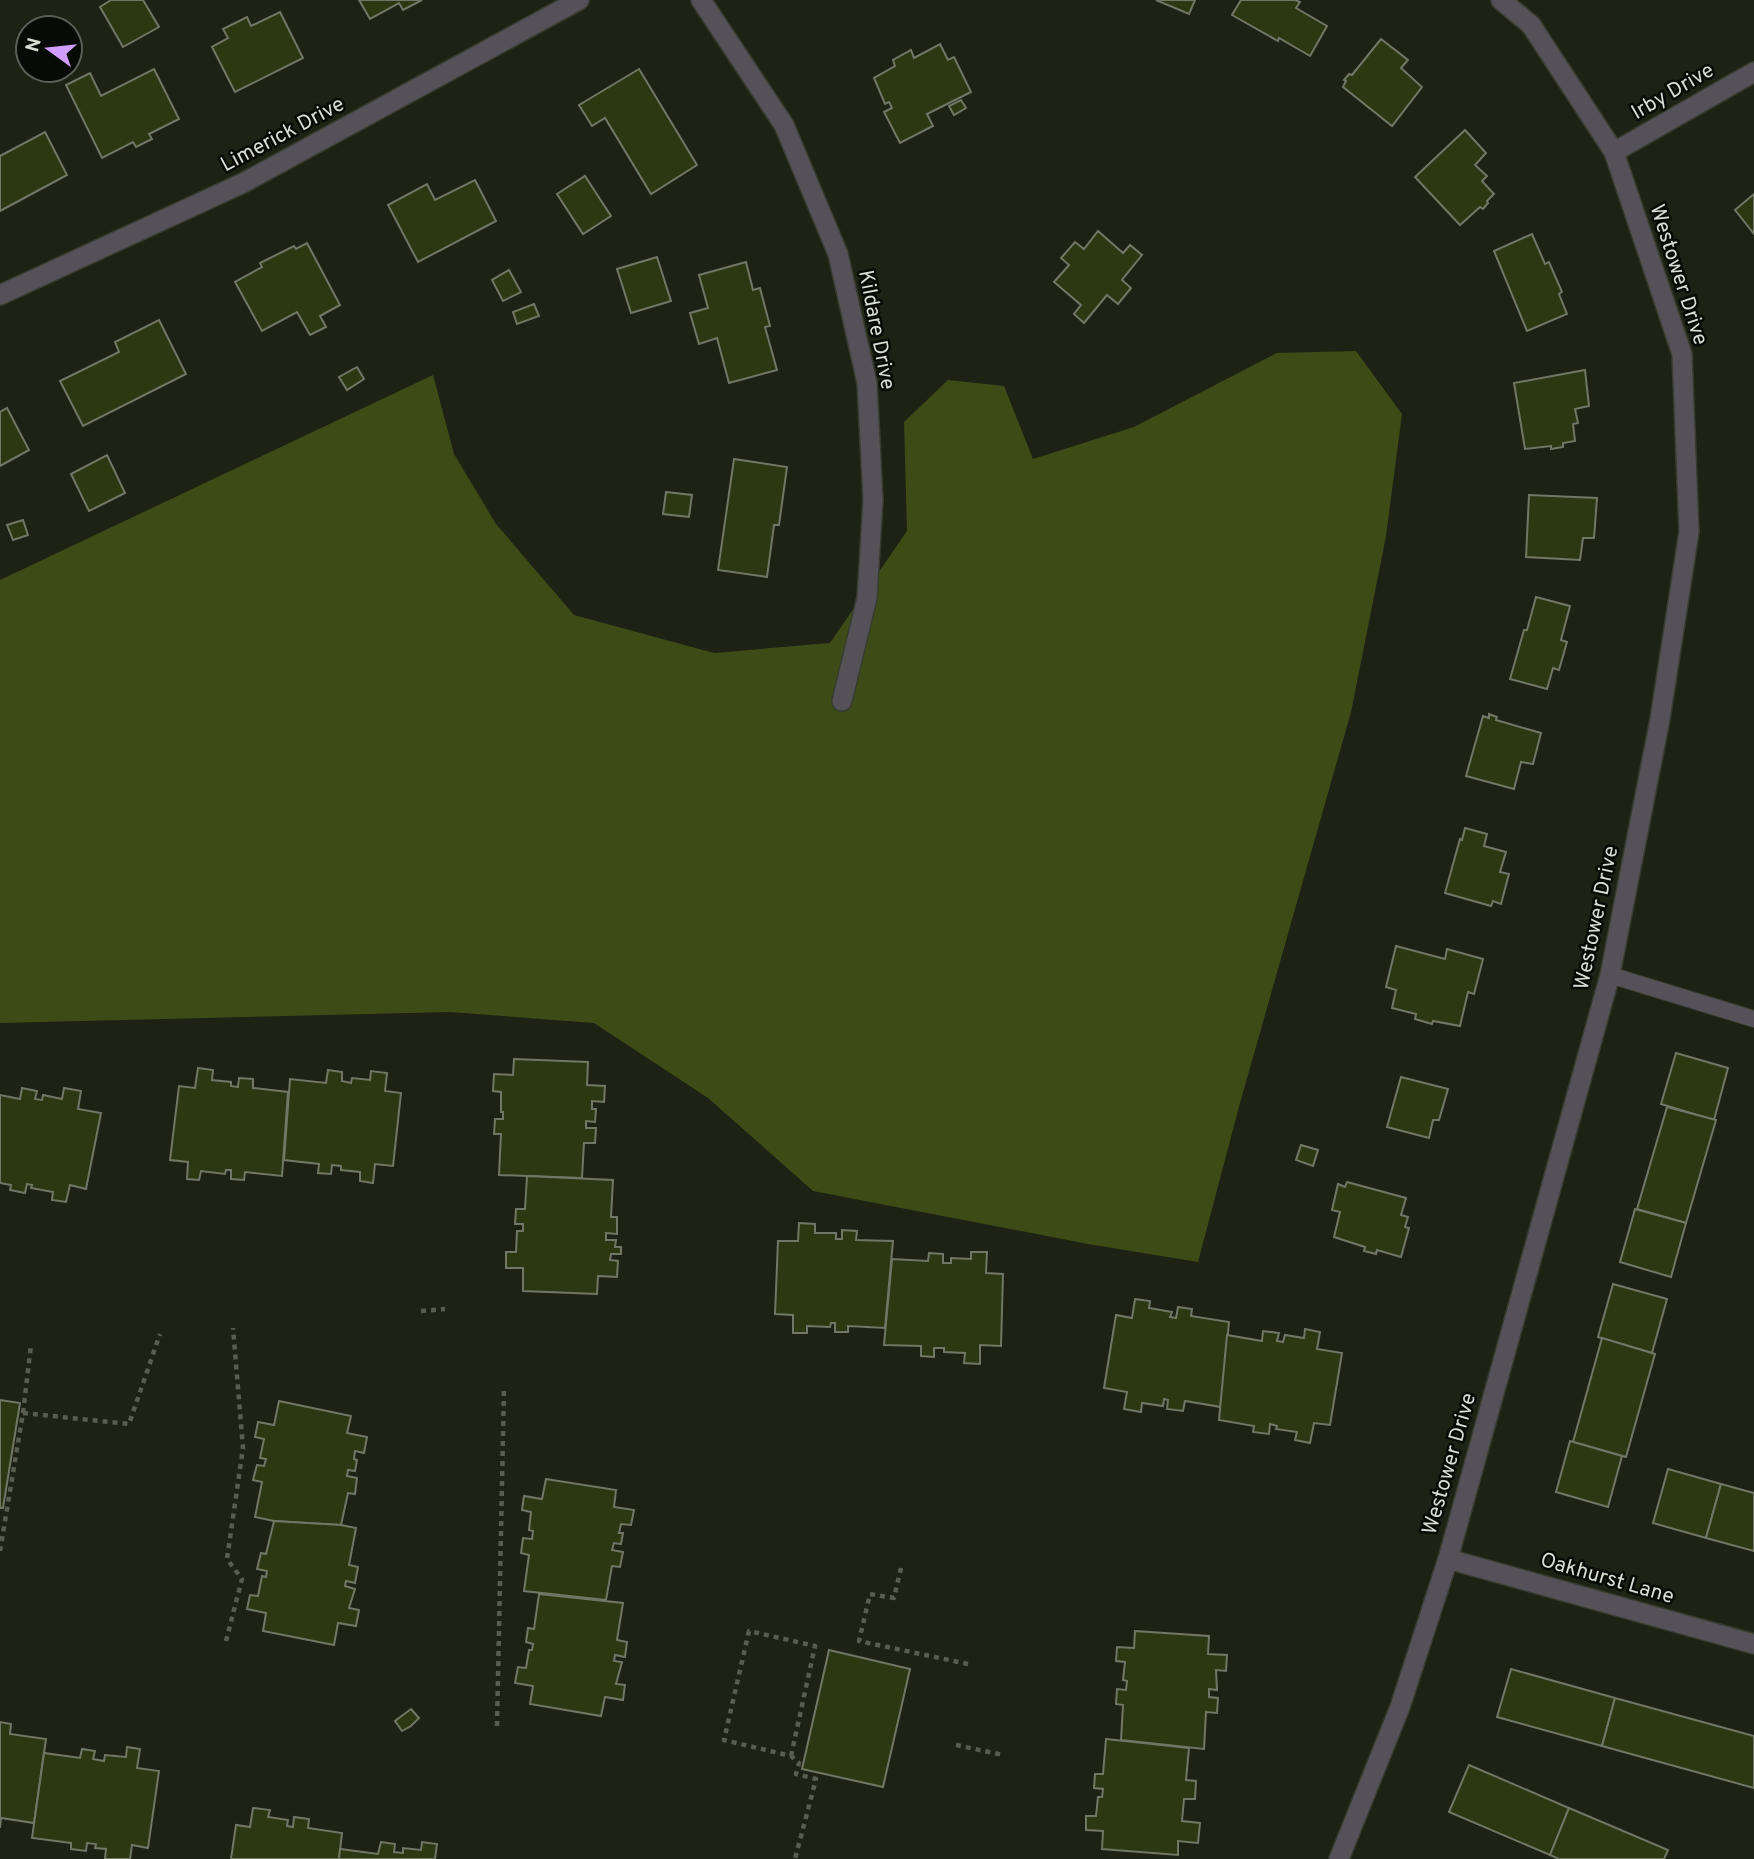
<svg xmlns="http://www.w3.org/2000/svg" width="1754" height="1859" font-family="Overpass,sans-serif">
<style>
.green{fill:#3d4c17}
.building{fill:#2c3811;stroke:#717766;stroke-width:2}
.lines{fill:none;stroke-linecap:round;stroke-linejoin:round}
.service-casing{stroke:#373c2f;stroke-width:18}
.minor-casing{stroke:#373c2f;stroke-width:22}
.path{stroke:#585d50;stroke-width:4.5;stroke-dasharray:5 5;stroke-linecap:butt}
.service{stroke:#555158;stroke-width:16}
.minor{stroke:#555158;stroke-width:19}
.labels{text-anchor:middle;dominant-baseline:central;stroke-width:5;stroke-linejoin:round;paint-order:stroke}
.street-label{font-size:21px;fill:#daddd4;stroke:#080a05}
</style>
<rect width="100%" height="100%" fill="#1d2214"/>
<polygon class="green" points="1356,351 1402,414 1386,536 1351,712 1240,1103 1198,1262 1088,1244 813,1191 708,1098 594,1023 450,1012 0,1023 0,580 433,375 454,454 496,524 574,615 714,653 830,643 907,531 904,422 948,380 1004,386 1033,459 1134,427 1277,353"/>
<g class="building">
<polygon points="111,0 143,0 159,27 123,47 100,7"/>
<polygon points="359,0 422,0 403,10 399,3 370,19"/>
<polygon points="1156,0 1195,0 1189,14"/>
<polygon points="1241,0 1295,0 1300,2 1296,8 1327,26 1310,56 1279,38 1278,41 1232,15"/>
<polygon points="280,12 303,58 235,92 212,47 228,38 223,29 247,17 251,26"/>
<polygon points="1381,39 1408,60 1401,68 1422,87 1392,126 1343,87 1346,81 1344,80 1349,74 1352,75"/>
<polygon points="940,44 948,60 954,57 971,92 927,114 933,126 900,143 884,112 892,108 889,102 885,104 874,78 895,66 893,60 911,50 914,58"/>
<polygon points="154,69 179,119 149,134 152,139 136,147 133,142 102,158 66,85 90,73 101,96"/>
<polygon points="639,69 697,165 651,194 605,118 592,126 579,105"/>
<polygon points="961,100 966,108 954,115 949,106"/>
<polygon points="1465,130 1486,153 1475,165 1487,176 1482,181 1494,194 1487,201 1488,203 1483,209 1480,207 1460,225 1415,177"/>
<polygon points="45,132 67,175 0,211 0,156"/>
<polygon points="585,176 611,216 583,234 557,194"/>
<polygon points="475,180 496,221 418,262 388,205 427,184 435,200"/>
<polygon points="1754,194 1754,234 1735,210"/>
<polygon points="1098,231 1123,253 1130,245 1142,255 1122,280 1131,288 1118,304 1107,295 1084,323 1074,314 1081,305 1054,282 1069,265 1061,258 1075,242 1084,249"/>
<polygon points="1532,234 1545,264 1549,262 1562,292 1559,294 1567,314 1527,331 1494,251"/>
<polygon points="307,243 340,305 320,316 326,327 310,335 297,312 262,331 235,282 262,267 260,263 294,246 296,249"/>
<polygon points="657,257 671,301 631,313 617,269"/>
<polygon points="746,262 753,290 760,288 770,326 765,327 777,370 729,383 717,338 699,344 690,313 708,308 699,275"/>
<polygon points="509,270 521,292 503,301 492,280"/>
<polygon points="534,304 539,316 517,324 513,312"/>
<polygon points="159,320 186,374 83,426 60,381 119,352 115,342"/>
<polygon points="357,367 364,379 347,390 339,377"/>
<polygon points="1585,370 1589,406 1575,409 1578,423 1573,424 1575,441 1563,443 1563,447 1551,449 1551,446 1525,449 1514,383"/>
<polygon points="7,408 29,450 0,466 0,412"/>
<polygon points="107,455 125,493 89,511 71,474"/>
<polygon points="734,459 787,467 779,525 774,525 767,577 718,570"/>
<polygon points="666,492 692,495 689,517 663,514"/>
<polygon points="1529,495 1597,498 1594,538 1583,538 1580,560 1526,557"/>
<polygon points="23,520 28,535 13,540 7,525"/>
<polygon points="1536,597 1570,606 1561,640 1567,642 1559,670 1553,668 1547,689 1510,679 1524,630 1527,630"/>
<polygon points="1489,714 1497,717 1496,720 1541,733 1533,764 1521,762 1514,789 1466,776 1483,716 1489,718"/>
<polygon points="1465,828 1487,834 1484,846 1506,852 1500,872 1509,874 1501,904 1493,901 1491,906 1445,893 1460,839 1462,840"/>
<polygon points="1396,946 1445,959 1447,949 1483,959 1474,994 1468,992 1460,1026 1433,1021 1432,1024 1415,1019 1416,1014 1392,1008 1396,990 1386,987"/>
<polygon points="1676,1053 1728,1068 1714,1120 1661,1104"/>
<polygon points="514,1059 588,1062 587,1085 605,1086 604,1102 592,1101 592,1109 596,1109 595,1122 586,1121 586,1128 596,1128 595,1143 584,1143 582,1178 499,1175 501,1134 494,1134 495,1119 503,1119 503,1112 501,1112 501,1092 493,1091 494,1074 513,1075"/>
<polygon points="198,1068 213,1070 212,1080 231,1082 231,1086 238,1087 239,1078 253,1079 253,1088 288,1092 282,1176 245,1172 244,1180 231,1179 231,1170 226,1170 225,1174 201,1171 199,1180 187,1179 188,1162 170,1160 179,1086 195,1088"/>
<polygon points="328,1070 342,1072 342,1081 351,1083 352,1078 370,1080 371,1071 387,1073 385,1091 401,1093 393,1166 375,1164 373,1183 360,1181 360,1172 341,1170 341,1166 332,1165 331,1174 318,1173 319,1164 284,1160 290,1079 326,1083"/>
<polygon points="1401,1077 1448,1089 1439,1120 1433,1120 1429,1138 1387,1127"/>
<polygon points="22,1088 37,1091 35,1099 42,1100 43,1095 62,1099 64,1088 81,1091 78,1109 101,1113 86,1189 70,1185 66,1202 52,1200 53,1192 31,1188 32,1185 27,1184 25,1193 10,1190 11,1185 0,1183 0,1095 20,1099"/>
<polygon points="1667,1107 1716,1120 1686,1223 1637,1209"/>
<polygon points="1301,1145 1318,1150 1313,1166 1296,1160"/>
<polygon points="527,1176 613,1180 611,1217 617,1217 617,1234 606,1233 606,1240 616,1240 615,1247 621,1247 621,1254 611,1254 610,1260 618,1261 617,1277 598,1276 597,1294 523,1291 523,1268 506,1268 506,1252 516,1252 517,1231 523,1231 523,1224 515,1224 516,1209 525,1209"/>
<polygon points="1347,1182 1406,1198 1401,1215 1408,1217 1405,1227 1409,1228 1401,1257 1377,1250 1376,1254 1364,1251 1365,1247 1334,1237 1340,1212 1332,1210 1338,1184 1345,1187"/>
<polygon points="1635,1209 1686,1223 1671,1277 1620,1262"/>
<polygon points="799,1223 815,1224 815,1233 836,1233 836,1239 842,1239 842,1230 857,1231 856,1240 893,1241 885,1328 848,1326 848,1332 835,1332 835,1323 831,1323 830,1327 807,1326 807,1333 793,1333 793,1315 775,1314 778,1241 798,1241"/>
<polygon points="971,1252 987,1252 986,1273 1003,1274 1001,1346 980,1345 980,1364 964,1363 965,1353 944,1352 944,1348 934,1348 934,1357 921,1356 921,1346 884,1345 892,1259 928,1261 929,1253 943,1254 943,1263 951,1263 951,1258 971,1259"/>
<polygon points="1613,1284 1667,1299 1652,1353 1598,1337"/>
<polygon points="1135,1299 1150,1301 1149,1308 1172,1312 1170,1317 1176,1318 1178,1307 1192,1309 1191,1316 1229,1322 1221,1407 1185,1401 1183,1411 1167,1409 1168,1400 1164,1399 1163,1406 1142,1403 1141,1412 1124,1409 1127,1392 1104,1388 1116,1315 1132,1318"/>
<polygon points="1305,1329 1320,1332 1317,1349 1342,1353 1330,1425 1314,1423 1310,1443 1295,1440 1297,1432 1276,1429 1277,1426 1270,1424 1269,1434 1253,1432 1254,1426 1219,1420 1227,1335 1262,1341 1263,1331 1279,1333 1277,1341 1283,1342 1285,1335 1304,1338"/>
<polygon points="1602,1338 1655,1354 1626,1457 1573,1442"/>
<polygon points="0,1400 20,1403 3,1508 0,1508"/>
<polygon points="279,1401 351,1416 347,1433 367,1437 364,1453 355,1451 354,1459 357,1460 355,1471 348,1470 347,1476 357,1478 355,1494 348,1493 341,1525 274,1521 255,1517 262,1482 253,1480 257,1465 264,1466 266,1459 260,1458 264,1439 255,1437 258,1422 274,1425"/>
<polygon points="1570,1441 1622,1456 1608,1507 1556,1492"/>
<polygon points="1668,1469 1721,1484 1706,1538 1653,1523"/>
<polygon points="546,1479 616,1490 614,1507 634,1510 631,1525 621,1524 619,1533 623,1533 621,1544 614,1543 612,1550 623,1552 620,1567 612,1566 606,1600 524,1591 529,1555 521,1553 523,1538 532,1539 533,1531 529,1530 531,1512 522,1510 524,1496 542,1499"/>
<polygon points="1721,1484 1754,1493 1754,1551 1706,1538"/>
<polygon points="274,1521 341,1525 356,1528 349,1565 358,1567 355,1583 346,1581 345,1586 355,1589 349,1608 359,1610 356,1626 338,1623 334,1645 263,1631 266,1613 247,1609 250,1595 258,1596 262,1576 266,1577 267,1571 257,1569 261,1553 266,1554"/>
<polygon points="539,1594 623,1603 617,1640 627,1642 625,1657 615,1655 614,1661 622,1662 616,1684 625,1685 623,1700 605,1697 601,1716 530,1704 533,1686 515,1683 518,1667 526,1668 529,1650 532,1650 533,1644 526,1642 528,1628 534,1629"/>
<polygon points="1135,1631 1209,1636 1208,1654 1227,1655 1226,1671 1216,1670 1217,1690 1209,1689 1209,1697 1218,1698 1217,1713 1206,1712 1204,1749 1121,1740 1123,1705 1116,1704 1117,1689 1126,1690 1127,1681 1123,1680 1125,1662 1116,1661 1117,1647 1134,1648"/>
<polygon points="829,1650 910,1669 883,1787 802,1769"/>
<polygon points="1511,1669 1615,1698 1602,1746 1497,1717"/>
<polygon points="1615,1698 1754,1736 1754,1788 1602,1746"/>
<polygon points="411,1709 419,1718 411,1726 402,1731 395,1721"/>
<polygon points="0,1722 11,1724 10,1734 46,1739 34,1823 1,1818 0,1828"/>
<polygon points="1106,1739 1189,1748 1186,1780 1196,1781 1195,1799 1184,1799 1182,1821 1200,1823 1198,1843 1178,1841 1178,1855 1102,1849 1103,1831 1086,1830 1086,1816 1096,1816 1098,1797 1102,1797 1103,1789 1094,1788 1095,1774 1103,1774"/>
<polygon points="127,1747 140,1749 137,1768 159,1771 148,1848 132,1845 130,1859 105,1859 106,1849 95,1848 96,1844 87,1843 86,1851 71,1849 71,1843 32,1838 44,1753 80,1758 82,1749 95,1751 93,1759 104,1761 105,1755 126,1757"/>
<polygon points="1469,1765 1569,1808 1550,1855 1449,1812"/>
<polygon points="253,1808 270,1810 268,1817 288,1820 287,1826 293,1827 294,1817 309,1819 308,1828 342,1833 339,1859 231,1859 236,1825 250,1827"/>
<polygon points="1569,1808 1668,1850 1664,1859 1559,1859 1550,1855"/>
<polygon points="381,1842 395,1844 394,1852 403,1853 403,1848 421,1850 422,1842 437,1844 435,1859 339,1859 340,1849 378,1854"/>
</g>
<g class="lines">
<g class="service-casing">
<polyline id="service" points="1610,975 1754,1019"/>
</g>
<g class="minor-casing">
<g id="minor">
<polyline points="701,0 784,125 838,254 867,383 873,500 867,598 842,701"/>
<polyline points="1614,152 1754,72"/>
<polyline points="0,295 243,183 579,0"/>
<polyline points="1448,1559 1754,1644"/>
<polyline points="1339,1859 1400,1707 1448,1559 1610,975 1660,719 1689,532 1682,354 1614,152 1531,25 1501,0"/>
</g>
</g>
<g class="path">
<polyline points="421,1311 445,1309"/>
<polyline points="23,1413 129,1424 160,1334"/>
<polyline points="0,1551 23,1413 31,1345"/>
<polyline points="901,1568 894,1598 870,1594 859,1641 968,1664"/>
<polyline points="226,1641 242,1579 227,1559 243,1448 233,1328"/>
<polyline points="497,1726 504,1388"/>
<polyline points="956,1745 1003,1755"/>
<polyline points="791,1756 815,1646 749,1631 724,1740 791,1756 799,1763 796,1774 816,1779 795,1859"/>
</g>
<use href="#service" class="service"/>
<use href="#minor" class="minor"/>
</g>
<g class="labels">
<g class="street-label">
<text transform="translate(1673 92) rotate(-30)">Irby Drive</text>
<text transform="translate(283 135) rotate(-28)">Limerick Drive</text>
<text transform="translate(1678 275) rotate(72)">Westower Drive</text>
<text transform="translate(876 330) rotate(79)">Kildare Drive</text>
<text transform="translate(1597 918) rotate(-78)">Westower Drive</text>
<text transform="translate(1450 1464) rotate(-74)">Westower Drive</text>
<text transform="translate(1607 1579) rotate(16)">Oakhurst Lane</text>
</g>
</g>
<g transform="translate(49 49) rotate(285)"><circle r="33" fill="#080a05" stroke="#5c5e58" stroke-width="2"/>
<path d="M0-5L12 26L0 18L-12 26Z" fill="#d19dfe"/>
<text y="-10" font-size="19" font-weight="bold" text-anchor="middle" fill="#daddd4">N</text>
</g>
</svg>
